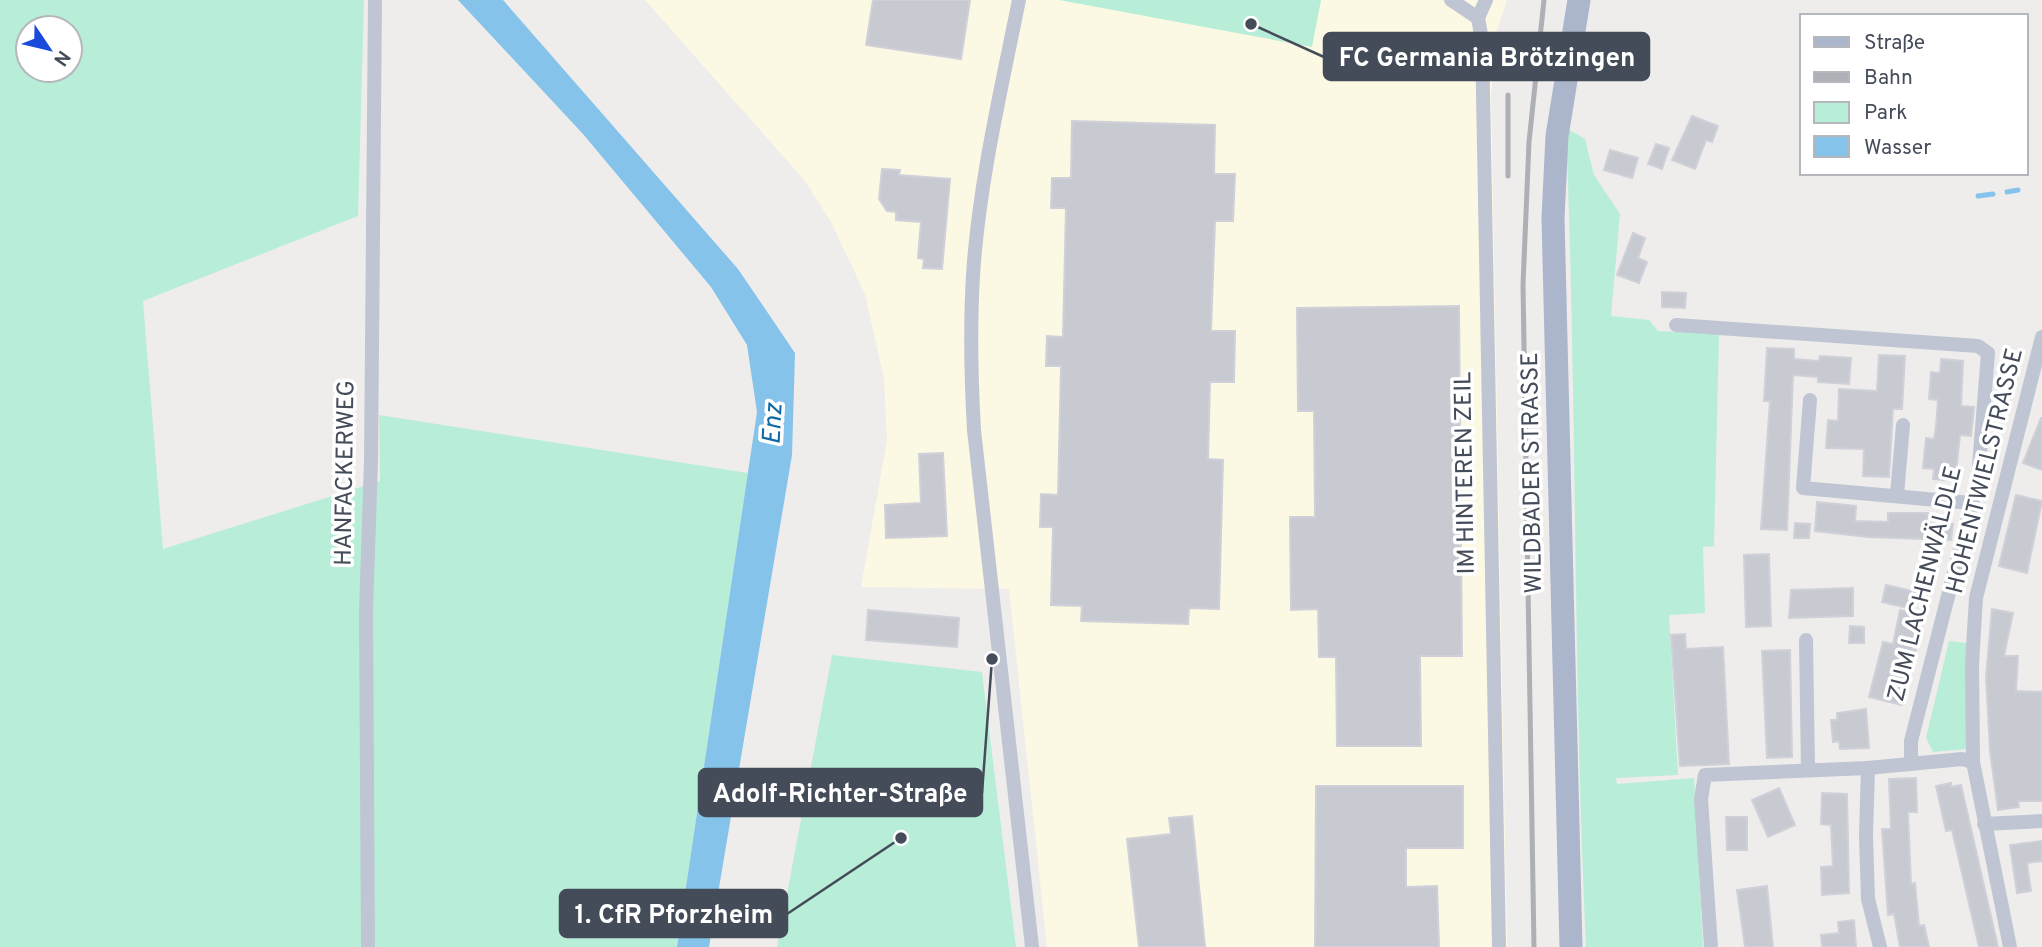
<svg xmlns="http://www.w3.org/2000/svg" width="2042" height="947" font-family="Overpass,sans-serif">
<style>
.commercial{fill:#fbf9e3}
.green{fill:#b8eed7;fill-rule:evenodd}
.water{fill:#85c3eb}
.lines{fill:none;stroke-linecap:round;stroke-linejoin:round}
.stream{stroke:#85c3eb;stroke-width:5}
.building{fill:#c8cad2;stroke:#d0d0d8;stroke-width:2}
.minor{stroke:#bfc5d2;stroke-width:14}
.primary{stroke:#abb5cb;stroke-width:23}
.rail{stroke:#aeb0b6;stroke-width:5}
.labels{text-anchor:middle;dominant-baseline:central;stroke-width:7;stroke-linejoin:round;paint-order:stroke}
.street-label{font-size:24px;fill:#444b59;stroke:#fff}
.water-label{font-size:26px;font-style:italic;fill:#0c69a4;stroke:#fff}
.leader{fill:none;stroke:#444b59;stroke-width:2.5}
.callout-dot{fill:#444b59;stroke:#fff;stroke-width:2.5}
.callout{fill:#444b59;stroke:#444b59;stroke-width:2.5}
.callout-label{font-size:26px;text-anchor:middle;font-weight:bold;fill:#fff}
</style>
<rect width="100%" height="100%" fill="#efecec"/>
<polygon class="commercial" points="645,0 1507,0 1497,31 1491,95 1507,947 1047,947 1009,589 861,587 887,440 884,380 865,294 831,222 805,181"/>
<g class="green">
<path d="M0 0H364L358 216 143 301 163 549 380 481 379 415 748 473 677 947H0ZM28 28H70V70H28Z"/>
<polygon points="1059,0 1321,0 1312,47"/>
<path d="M1566 128 1585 139 1594 175 1620 214 1611 316 1649 320 1658 331 1719 334 1714 546 1703 547 1705 613 1669 615 1678 775 1616 778 1617 784 1694 778 1703 947H1586C1573 674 1577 401 1566 128Z"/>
<polygon points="1949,641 1968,643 1968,749 1933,752 1926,738"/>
<polygon points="832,655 982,672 1016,947 777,947"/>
</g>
<polygon class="water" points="458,0 503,0 738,269 795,353 792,455 709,947 677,947 757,412 747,345 711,287 583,134"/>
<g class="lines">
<g class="stream">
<polyline points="2007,192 2018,190"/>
<polyline points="1978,196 1993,194"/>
</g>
</g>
<g class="building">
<polygon points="873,0 970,0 961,59 866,45"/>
<polygon points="1692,116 1718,126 1712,142 1706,140 1695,169 1672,160"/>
<polygon points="1072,121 1215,125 1214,174 1235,174 1233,221 1215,221 1211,331 1235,331 1234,382 1210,382 1208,459 1223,460 1219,609 1189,608 1188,624 1081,621 1082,606 1051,605 1053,527 1040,527 1041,494 1058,495 1061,366 1046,366 1047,336 1063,337 1066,208 1051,208 1052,178 1071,178"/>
<polygon points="1656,144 1669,148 1662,169 1648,164"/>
<polygon points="1610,150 1638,158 1632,178 1604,170"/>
<polygon points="882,169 900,170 899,175 950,179 942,269 923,268 924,259 918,258 921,222 896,220 896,212 887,211 879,199"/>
<polygon points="1633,233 1645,238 1638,258 1647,262 1639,283 1617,275"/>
<polygon points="1662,292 1686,293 1685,308 1662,307"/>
<polygon points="1459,306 1462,656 1420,656 1421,746 1337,746 1336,657 1319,657 1318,609 1291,610 1290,517 1315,517 1314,411 1298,411 1297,308"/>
<polygon points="1767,348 1794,349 1794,359 1819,361 1820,356 1851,358 1849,384 1818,382 1818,377 1793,375 1787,530 1761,529 1770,401 1764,401"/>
<polygon points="1879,355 1905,356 1902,409 1893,409 1889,477 1863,476 1864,449 1826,448 1828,420 1838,421 1839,389 1877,391"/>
<polygon points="1941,359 1963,361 1961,406 1974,407 1971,436 1960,435 1955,481 1933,479 1934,469 1923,468 1926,438 1934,439 1936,427 1938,400 1929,399 1931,372 1940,373"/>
<polygon points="2041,418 2042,418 2042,470 2023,463"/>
<polygon points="943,453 947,536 886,538 885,505 921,503 919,454"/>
<polygon points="2016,495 2042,501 2027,573 1999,566"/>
<polygon points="1817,502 1856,506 1855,521 1888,522 1888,513 1928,513 1928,522 1953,524 1951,540 1868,537 1815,531"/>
<polygon points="1795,523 1810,524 1809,538 1794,538"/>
<polygon points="1769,554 1771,626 1746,627 1744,555"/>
<polygon points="1886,585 1916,592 1912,609 1882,602"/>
<polygon points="1853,588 1853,616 1789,618 1791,590"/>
<polygon points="1992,609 2013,613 2004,656 2018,656 2016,691 2042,692 2042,801 2018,801 2019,807 1998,810 1990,751 1986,677"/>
<polygon points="868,610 959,618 957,647 866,640"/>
<polygon points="1900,610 1919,614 1912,649 1916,650 1902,705 1869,697 1883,642 1893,644"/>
<polygon points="1850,626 1864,627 1864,643 1849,643"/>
<polygon points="1685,634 1686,649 1723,647 1729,764 1680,766 1671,635"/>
<polygon points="1790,650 1792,757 1767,758 1762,651"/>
<polygon points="1866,709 1869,748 1840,749 1839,741 1833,742 1831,720 1837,720 1837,713"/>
<polygon points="1916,778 1917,812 1908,812 1911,884 1915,883 1919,926 1924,925 1929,947 1900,947 1894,914 1888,915 1882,829 1891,829 1889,779"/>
<polygon points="1951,783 1951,787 1961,785 1998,947 1979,947 1952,830 1946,831 1936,786"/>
<polygon points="1316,786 1463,786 1463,848 1406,848 1406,887 1437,886 1439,947 1315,947"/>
<polygon points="1779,788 1795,825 1768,837 1752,800"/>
<polygon points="1822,793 1847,794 1849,893 1822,895 1821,867 1833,866 1831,825 1821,824"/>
<polygon points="1192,816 1205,947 1139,947 1127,839 1171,834 1169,818"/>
<polygon points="1726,817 1747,817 1747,850 1727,850"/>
<polygon points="2042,841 2042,861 2027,863 2031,891 2017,893 2010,845"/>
<polygon points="1767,886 1773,947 1745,947 1737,890"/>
<polygon points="1854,920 1856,947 1822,947 1821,935 1839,933 1838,922"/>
</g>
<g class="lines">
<g class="minor">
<path d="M1019 0C1001 90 979 183 973 275 970 327 971 378 974 430L1032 947"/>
<polyline points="1451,0 1478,18"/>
<polyline points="1486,0 1478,18 1482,40 1499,947"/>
<polyline points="1676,325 1978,346 1988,353 1978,479 1911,741 1911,762"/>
<polyline points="1810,400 1803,488 1971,503"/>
<polyline points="1897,495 1903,425"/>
<polyline points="1806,640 1808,769"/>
<polyline points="1868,768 1866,835 1868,899 1880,947"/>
<polyline points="1984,824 2042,821"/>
<polyline points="368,947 366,611 371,462 375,0"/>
<polyline points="1711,947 1701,799 1705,775 1868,768 1962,759 1973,762"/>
<polyline points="2010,947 1973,762 1972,664 1976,598 2042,337"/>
</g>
<polyline class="primary" points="1571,947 1553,218 1557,136 1579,0"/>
<g class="rail">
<polyline points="1508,95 1508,176"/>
<polyline points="1534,947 1523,285 1529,142 1544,0"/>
</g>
</g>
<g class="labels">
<g class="street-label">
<text transform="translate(1986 471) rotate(-76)">HOHENTWIELSTRASSE</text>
<text transform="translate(346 473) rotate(-89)">HANFACKERWEG</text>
<text transform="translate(1466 473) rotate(-91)">IM HINTEREN ZEIL</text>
<text transform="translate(1533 473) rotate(-91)">WILDBADER STRASSE</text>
<text transform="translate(1926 584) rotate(-76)">ZUM LACHENWÄLDLE</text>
</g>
<g class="water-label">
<text transform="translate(774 424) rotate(-87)">Enz</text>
</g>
</g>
<path class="leader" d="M1251 24L1324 57M992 659L982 793M901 838L787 914"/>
<g class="callout-dot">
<circle cx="1251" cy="24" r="7"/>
<circle cx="992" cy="659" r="7"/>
<circle cx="901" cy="838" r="7"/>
</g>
<g class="callout">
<rect x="1324" y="33" width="325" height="47" rx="7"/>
<rect x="699" y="769" width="283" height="47" rx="7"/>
<rect x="560" y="890" width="227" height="47" rx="7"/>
</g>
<g class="callout-label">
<text x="1487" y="66">FC Germania Brötzingen</text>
<text x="840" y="802">Adolf-Richter-Straße</text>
<text x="674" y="923">1. CfR Pforzheim</text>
</g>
<rect x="1800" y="14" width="228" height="161" fill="#ffffff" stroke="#b4b7bd" stroke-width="2"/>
<rect x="1814" y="37" width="35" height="10" fill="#abb5cb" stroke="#b4b7bd" stroke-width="2"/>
<text x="1864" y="49" font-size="21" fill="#444b59">Straße</text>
<rect x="1814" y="72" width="35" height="10" fill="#aeb0b6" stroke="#b4b7bd" stroke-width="2"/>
<text x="1864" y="84" font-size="21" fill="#444b59">Bahn</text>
<rect x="1814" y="102" width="35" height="21" fill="#b8eed7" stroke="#b4b7bd" stroke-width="2"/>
<text x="1864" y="119" font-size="21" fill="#444b59">Park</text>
<rect x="1814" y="136" width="35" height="21" fill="#85c3eb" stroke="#b4b7bd" stroke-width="2"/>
<text x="1864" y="154" font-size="21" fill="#444b59">Wasser</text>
<g transform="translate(49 49) rotate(125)"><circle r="33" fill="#ffffff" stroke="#b4b7bd" stroke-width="2"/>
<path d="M0-5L12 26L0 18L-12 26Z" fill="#184adc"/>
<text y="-10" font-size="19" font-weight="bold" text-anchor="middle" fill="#444b59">N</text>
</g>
</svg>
